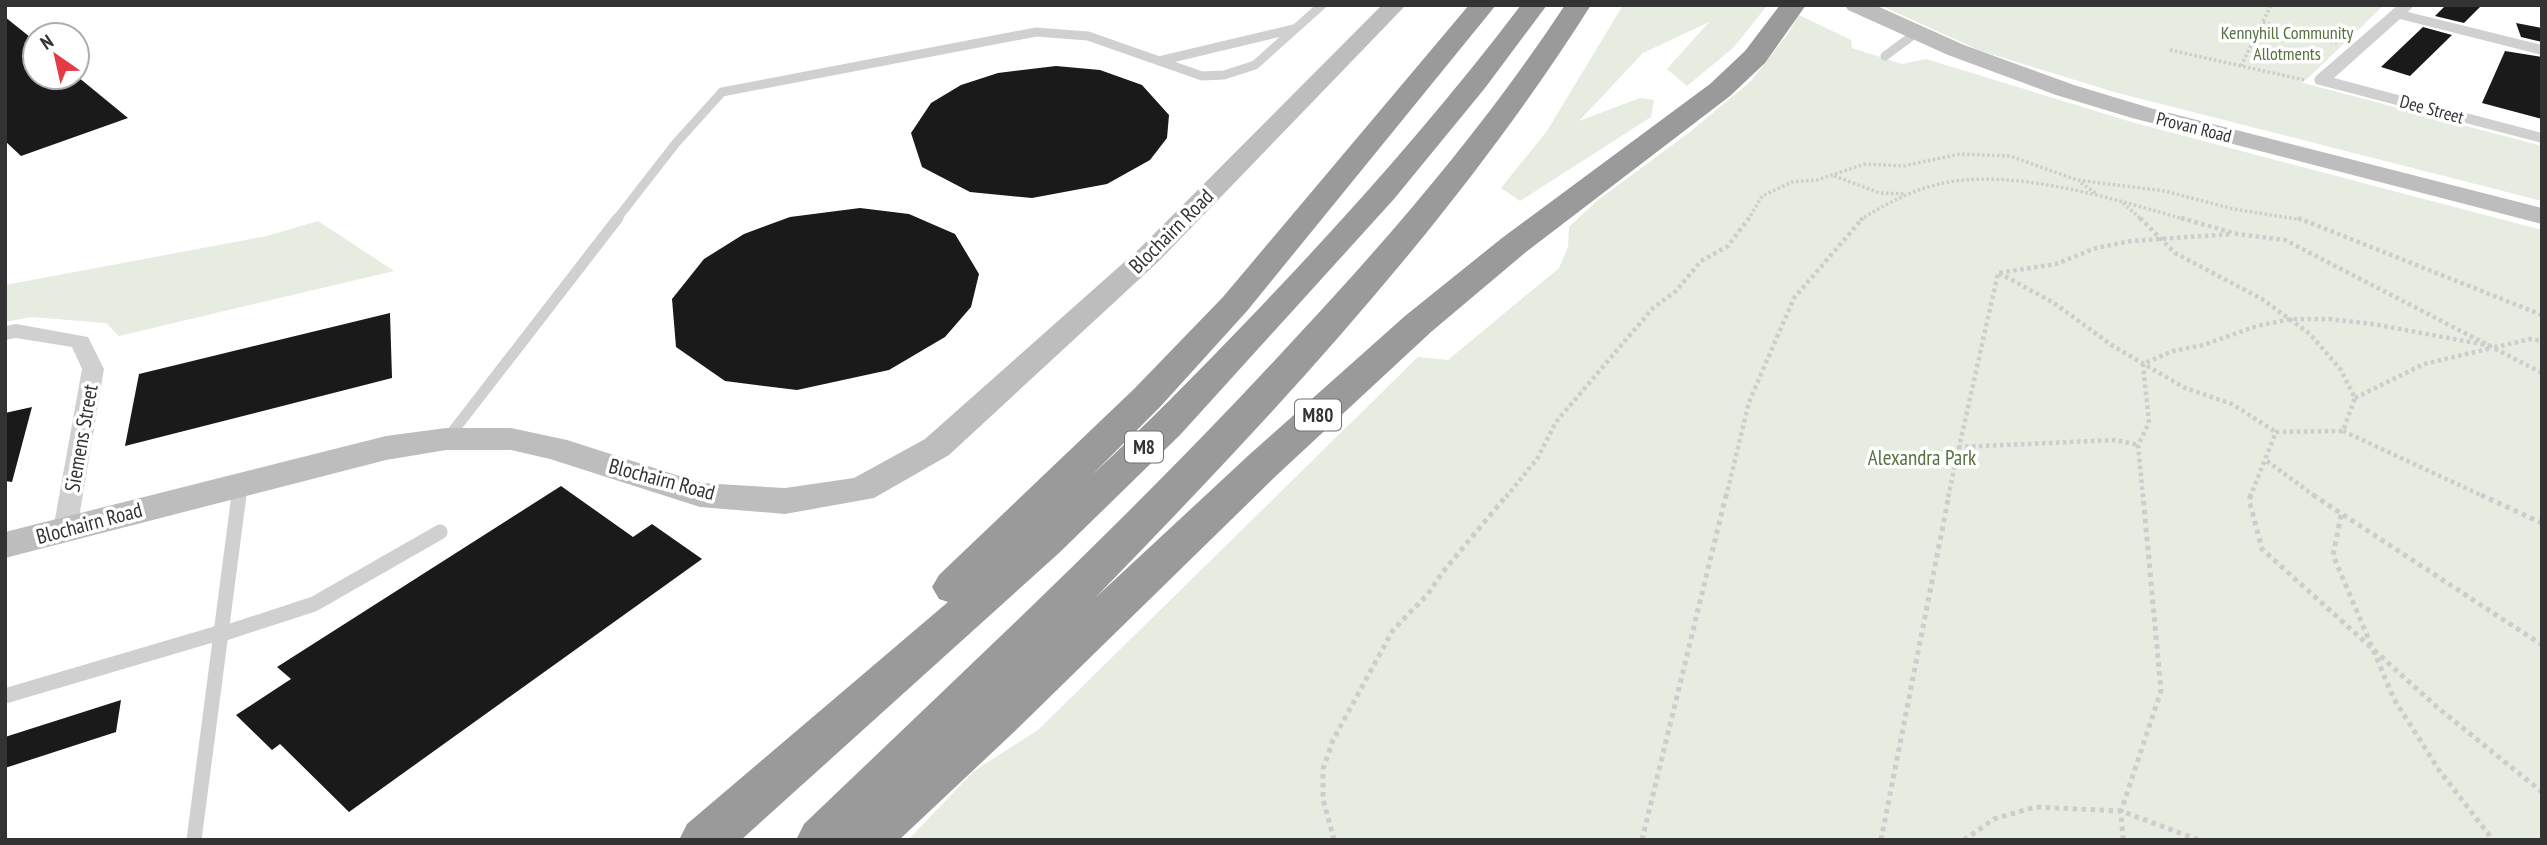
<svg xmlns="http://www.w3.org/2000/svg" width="2547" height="845" font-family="'PT Sans Narrow',sans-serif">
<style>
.green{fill:#e6ecdf}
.building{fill:#1a1a1a}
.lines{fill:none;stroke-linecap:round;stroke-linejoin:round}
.path-far2{stroke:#cdcdcd;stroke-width:3.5;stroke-dasharray:2.5 2.5;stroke-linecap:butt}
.path-far1{stroke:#cdcdcd;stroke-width:4.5;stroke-dasharray:3.5 3.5;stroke-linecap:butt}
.path{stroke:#cdcdcd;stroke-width:5;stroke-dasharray:4.5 4.5;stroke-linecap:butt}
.lane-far2{stroke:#d0d0d0;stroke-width:9}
.lane-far1{stroke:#d0d0d0;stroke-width:11}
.lane{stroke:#d0d0d0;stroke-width:15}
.street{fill:#d0d0d0;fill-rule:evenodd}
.secondary{fill:#bdbdbd;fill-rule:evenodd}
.highway{fill:#9a9a9a;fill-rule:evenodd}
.labels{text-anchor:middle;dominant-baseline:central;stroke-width:7;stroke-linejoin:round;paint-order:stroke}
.far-park-label{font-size:18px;fill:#56703f;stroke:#fff}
.far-street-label{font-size:18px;fill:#333;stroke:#fff}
.shield{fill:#fff;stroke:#707070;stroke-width:2}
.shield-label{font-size:19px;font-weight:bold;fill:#333}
.street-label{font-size:21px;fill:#333;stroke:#fff}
.park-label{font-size:21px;fill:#56703f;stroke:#fff}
</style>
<rect width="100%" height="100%" fill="#fff"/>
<g class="green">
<polygon points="1623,5 1766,7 1733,48 1687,86 1667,69 1709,22 1643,53 1579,121 1640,98 1654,100 1651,117 1520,201 1501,188 1547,131"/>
<polygon points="1880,5 2384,5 2306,80 2300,82 2542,146 2542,201 2114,92 1981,51"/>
<polygon points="1799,15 1851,40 1852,48 1902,64 1926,59 2135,123 2542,230 2542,840 908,840 974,771 1038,730 1418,357 1448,360 1559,268 1568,247 1569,227 1598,200 1690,132 1751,81 1787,35"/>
<polygon points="318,221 394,271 119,336 106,323 31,317 5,322 5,285 267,236"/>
</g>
<g class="building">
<polygon points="2446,5 2482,5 2464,23 2435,16"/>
<polygon points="5,17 35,41 35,77 78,77 128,118 21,156 5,141"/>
<polygon points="2516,23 2542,28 2542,42 2521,37"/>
<polygon points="2423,27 2452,35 2410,76 2381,67"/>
<polygon points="2505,51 2542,57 2542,119 2482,103"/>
<polygon points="1056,66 1100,70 1142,85 1169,115 1167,138 1150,160 1107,184 1032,198 970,192 922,167 911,133 931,103 961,85 998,73"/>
<polygon points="860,208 909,214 955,234 979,274 971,307 945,337 889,370 797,390 725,381 676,347 672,299 704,259 744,234 790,217"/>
<polygon points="390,313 392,378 125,446 139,374"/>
<polygon points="32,407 12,482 5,481 5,413"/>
<polygon points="561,486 633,537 652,524 702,559 349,812 280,744 272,750 236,715 291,679 277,667"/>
<polygon points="121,700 116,732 5,768 5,737"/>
</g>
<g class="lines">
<g class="path-far2">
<polyline points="2263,22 2337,43"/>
<polyline points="2170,50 2304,80"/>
<polyline points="2241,66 2271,5"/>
<polyline points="1834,176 1880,193 1906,194"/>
<polyline points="2081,183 2097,194"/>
<polyline points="2123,203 2142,220"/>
<polyline points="1748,220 1762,196 1792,182 1817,180 1865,164 1903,166 1960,154 2010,156 2077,180 2165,191 2233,209 2303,220"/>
<path d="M1860 220C1885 204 1914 189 1944 183 2016 168 2117 200 2187 220"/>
</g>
<g class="path-far1">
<polyline points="2140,218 2175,253 2262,299 2310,334 2341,370 2355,398 2343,431 2276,432 2250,497"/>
<polyline points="2181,218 2237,234 2285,240 2542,373"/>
<polyline points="2298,218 2542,315"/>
<polyline points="1999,273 2054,303 2113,346 2185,388 2232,404 2276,432"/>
<polyline points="2355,398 2424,364 2492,348"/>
<polyline points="2343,431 2485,497"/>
<polyline points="1958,447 2115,440 2138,445"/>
<polyline points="2267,461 2316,497"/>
<polyline points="1506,497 1537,459 1556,422 1653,308 1676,291 1701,261 1728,246 1749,218"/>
<polyline points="1726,497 1749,402 1794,298 1863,218"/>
<polyline points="1948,497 1998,273 2056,264 2096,248 2131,241 2232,234"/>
<polyline points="2143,497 2138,445 2149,423 2143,364 2173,351 2203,345 2257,326 2291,319 2329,319 2373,324 2497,347 2530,339 2542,341"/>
</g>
<g class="path">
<polyline points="2251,495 2249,500 2262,549 2438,708 2542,792"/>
<polyline points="2313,495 2542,645"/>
<polyline points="2481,495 2542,523"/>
<polyline points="2341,515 2333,555 2394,699 2439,770 2493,840"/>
<polyline points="1334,840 1323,799 1323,769 1333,740 1393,630 1428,594 1442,573 1507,495"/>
<polyline points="1642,840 1726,495"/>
<polyline points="1881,840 1949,495"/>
<polyline points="1964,840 1994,819 2035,807 2121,811 2199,840"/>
<polyline points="2123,840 2121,811 2161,691 2143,495"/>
</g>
<g class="lane-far2">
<polyline points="1885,56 1916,33"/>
<polyline points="1159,61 1294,29"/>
<polyline points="616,220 676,143 722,92 1036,32 1088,36 1202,76 1224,75 1255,65 1322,5"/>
</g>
<g class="lane-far1">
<polyline points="447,439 618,218"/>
<polyline points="238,497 240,484"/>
</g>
<g class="lane">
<polyline points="222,634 314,604 440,532"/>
<polyline points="5,696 222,632"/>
<polyline points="194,840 239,495"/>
</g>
<g class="street">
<polygon points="2398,5 2414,5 2408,12 2542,45 2542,55 2400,19 2334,78 2542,133 2542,143 2316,84 2314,80 2316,76"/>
<polygon points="16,324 88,337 104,369 77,530 74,536 65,539 56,536 53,530 82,369 72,347 16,338 5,340 5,326"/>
</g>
<g class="secondary">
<polygon points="1382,5 1406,5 1159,261 949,455 874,498 785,514 700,507 550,459 511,450 446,450 386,460 5,558 5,532 386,436 446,428 511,428 567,440 701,483 785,488 854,478 925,439 1139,249"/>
<polygon points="1845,5 1875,5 1964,45 2074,85 2150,108 2542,208 2542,224 2132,118 2056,95 1948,55 1848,10"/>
</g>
<g class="highway">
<path d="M1469 5H1496L1247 311 1160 407 1092 475C1145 426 1196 374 1246 322 1343 221 1436 117 1521 5H1547L1485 88 1394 199 1180 435 1059 553 741 840H679L687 824 948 602 939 599 932 587 939 575 1134 389 1223 297Z"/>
<path d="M1565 5H1591C1453 223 1274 414 1095 598L1250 454 1405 316 1502 238 1710 84 1745 51 1780 5H1806L1765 63 1730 96 1526 252 1431 332 1278 474 1015 731 899 840H796L804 824C972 663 1143 505 1300 333 1396 230 1487 123 1565 5Z"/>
</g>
</g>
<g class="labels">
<g class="far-park-label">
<text x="2287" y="32">Kennyhill Community<tspan x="2287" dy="21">Allotments</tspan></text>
</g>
<g class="far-street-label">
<text transform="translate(2432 109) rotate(15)">Dee Street</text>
<text transform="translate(2194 127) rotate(14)">Provan Road</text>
</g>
<g class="shield">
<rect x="1295" y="399.5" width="46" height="31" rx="5"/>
<rect x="1125" y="431.5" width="38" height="31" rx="5"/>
</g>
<g class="shield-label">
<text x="1318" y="415">M80</text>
<text x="1144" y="447">M8</text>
</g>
<g class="street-label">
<text transform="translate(1171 231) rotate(-45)">Blochairn Road</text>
<text transform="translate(81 438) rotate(-80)">Siemens Street</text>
<text transform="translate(662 479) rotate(15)">Blochairn Road</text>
<text transform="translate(89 523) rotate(-15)">Blochairn Road</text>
</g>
<g class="park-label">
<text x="1922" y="457">Alexandra Park</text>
</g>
</g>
<rect width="2547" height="845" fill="none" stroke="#333333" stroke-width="14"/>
<g transform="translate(56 56) rotate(326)"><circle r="33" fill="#ffffff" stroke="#adadad" stroke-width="2"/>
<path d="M0-5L12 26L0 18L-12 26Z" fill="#e63946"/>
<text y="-10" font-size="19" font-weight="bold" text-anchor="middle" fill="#333333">N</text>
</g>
</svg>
